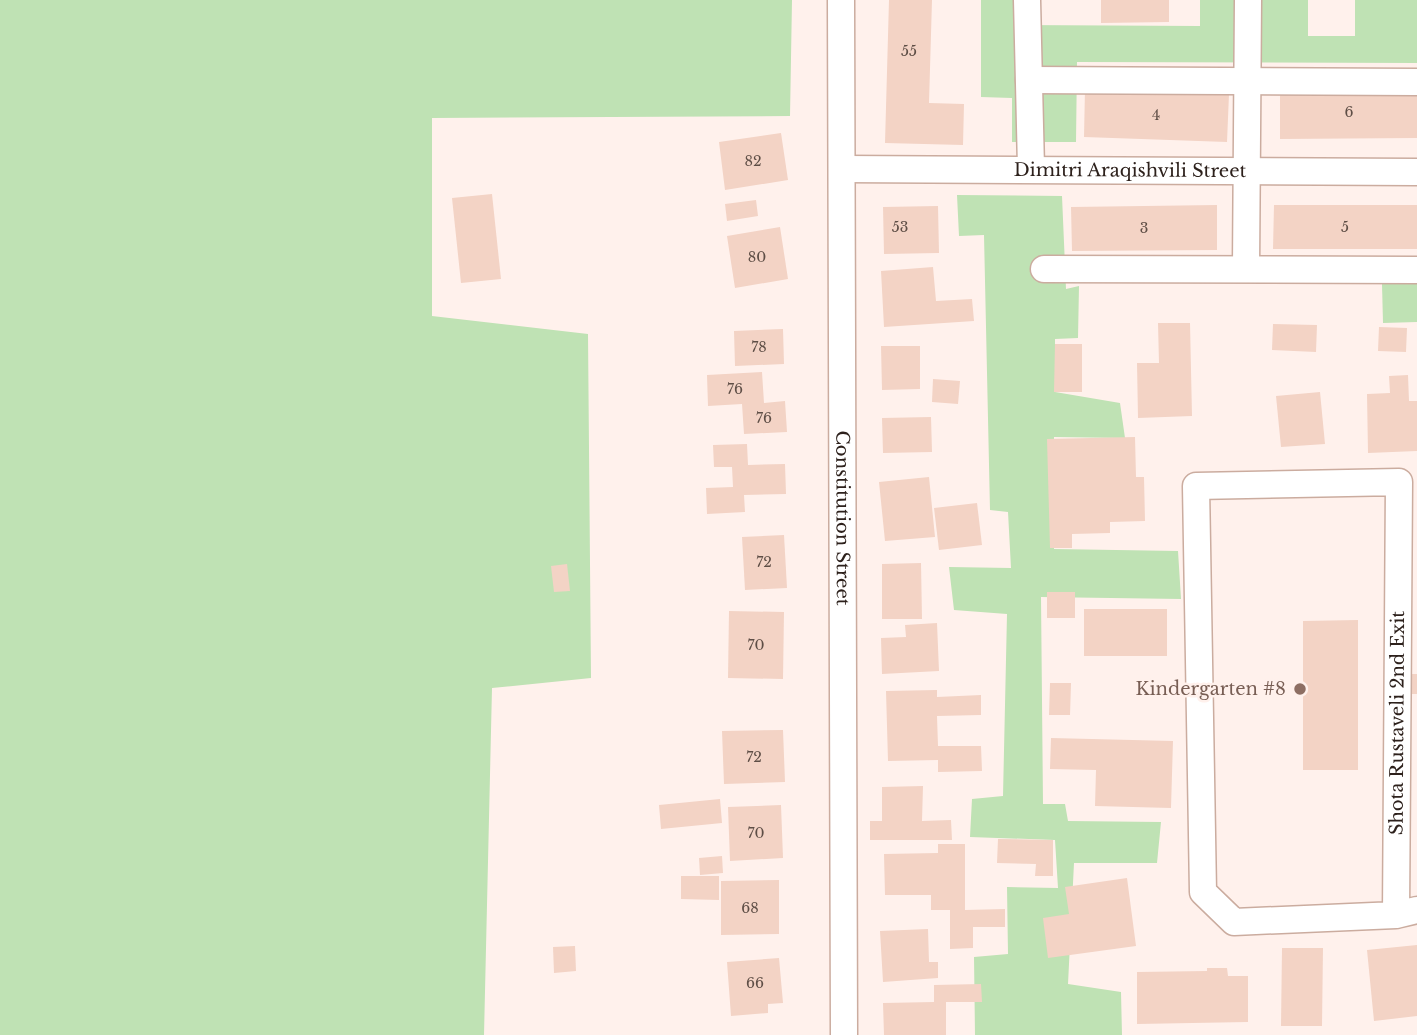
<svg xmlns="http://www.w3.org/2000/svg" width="1417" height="1035" font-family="'Libre Baskerville',serif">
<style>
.green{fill:#bfe2b4}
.building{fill:#f3d3c5}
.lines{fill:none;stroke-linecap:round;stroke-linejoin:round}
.minor-casing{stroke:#cbac9f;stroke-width:29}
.minor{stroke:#fff;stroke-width:26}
.education-dot{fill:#8d6e63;stroke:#fff1ec;stroke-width:2.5}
.labels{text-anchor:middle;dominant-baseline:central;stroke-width:5;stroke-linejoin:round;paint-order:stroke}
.number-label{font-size:14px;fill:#5e4e46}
.street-label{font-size:18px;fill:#2d211c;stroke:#fff1ec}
.education-label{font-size:18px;fill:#785e54;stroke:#fff1ec;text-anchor:end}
</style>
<rect width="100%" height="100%" fill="#fff1ec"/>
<g class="green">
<polygon points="0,0 792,0 790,116 432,118 432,316 588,334 591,678 492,688 484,1035 0,1035"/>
<polygon points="981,0 1018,0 1018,25 1200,26 1200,0 1308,0 1308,36 1355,36 1355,0 1417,0 1417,63 1077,62 1076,142 1012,142 1012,98 981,97"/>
<polygon points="957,195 1062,196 1066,289 1079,286 1078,338 1055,339 1055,392 1120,403 1125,438 1054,437 1054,549 1178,551 1181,599 1041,597 1043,804 1065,804 1068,821 1161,822 1157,863 1074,863 1068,984 1121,992 1122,1035 975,1035 974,957 1008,954 1007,887 1058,888 1055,840 970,837 972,799 1003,796 1007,614 954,610 949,567 1011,568 1008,512 990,510 984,235 959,236"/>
<polygon points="1382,284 1417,284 1417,322 1383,323"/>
</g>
<g class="building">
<polygon points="889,0 932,0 929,103 964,104 963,145 885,143"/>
<polygon points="1101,0 1169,0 1169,22 1101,23"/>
<polygon points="1417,85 1417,138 1280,139 1280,87"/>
<polygon points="1085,89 1229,94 1227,142 1084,137"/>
<polygon points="781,133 788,180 725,190 719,142"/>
<polygon points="492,194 501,279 461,283 452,198"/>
<polygon points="756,200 758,216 727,221 725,204"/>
<polygon points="1217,205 1217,250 1072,251 1071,207"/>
<polygon points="1274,205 1417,205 1417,249 1273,249"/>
<polygon points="938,206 939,253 884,254 883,207"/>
<polygon points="780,227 788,279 735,288 727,236"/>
<polygon points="933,267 936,301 972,299 974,321 884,327 881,271"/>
<polygon points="1158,323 1190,323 1192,416 1138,418 1137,363 1159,363"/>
<polygon points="1273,324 1317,325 1316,352 1272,350"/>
<polygon points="1379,327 1407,328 1406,352 1378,351"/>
<polygon points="783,329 784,364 735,366 734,331"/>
<polygon points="1055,344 1082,344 1082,392 1054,392"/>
<polygon points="881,346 920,346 920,389 882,390"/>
<polygon points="762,372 764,403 785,401 787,432 744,434 742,404 708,406 707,375"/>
<polygon points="1408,375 1409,401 1417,401 1417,451 1368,453 1367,394 1390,393 1389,376"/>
<polygon points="933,379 960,381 958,404 932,402"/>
<polygon points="1320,392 1325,444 1281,447 1276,396"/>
<polygon points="931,417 932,452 883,453 882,418"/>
<polygon points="1135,437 1136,477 1144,477 1145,521 1110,522 1110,533 1072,534 1072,548 1050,548 1047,439"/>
<polygon points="747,444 748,465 785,464 786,494 744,495 745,512 707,514 706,488 733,487 732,467 714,467 713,445"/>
<polygon points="929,477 935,537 885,541 879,482"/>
<polygon points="977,503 982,545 939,550 934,508"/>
<polygon points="784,535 787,588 745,590 742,537"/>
<polygon points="921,563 922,619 882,619 882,564"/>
<polygon points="567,564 570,591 554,592 551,566"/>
<rect x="1047" y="592" width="28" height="26"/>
<rect x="1084" y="609" width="83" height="47"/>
<polygon points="729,611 784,612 783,679 728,678"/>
<polygon points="1358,620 1358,770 1303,770 1303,621"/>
<polygon points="937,623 939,671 882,674 881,638 906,637 905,625"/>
<rect x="1411" y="674" width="6" height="20"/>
<polygon points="1050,683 1071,683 1070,715 1049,715"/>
<polygon points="937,690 937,697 981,695 981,715 937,716 938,746 981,746 982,771 938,772 938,760 888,761 886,691"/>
<polygon points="783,730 785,782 724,784 722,731"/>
<polygon points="1051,738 1173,741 1171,808 1095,806 1096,770 1050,769"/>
<polygon points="923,786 922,821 951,820 952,840 870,840 870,821 882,821 882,787"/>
<polygon points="720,799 722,823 661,829 659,805"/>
<polygon points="781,805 783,858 730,861 728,807"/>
<polygon points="998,839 1053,840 1053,876 1035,876 1036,864 997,863"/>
<polygon points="938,844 965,844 965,910 1005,909 1005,927 973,927 973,948 950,949 950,910 931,910 931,895 885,895 884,854 938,853"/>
<polygon points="722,856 723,873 700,875 699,858"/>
<polygon points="681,876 719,876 719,900 681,899"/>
<polygon points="1127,878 1136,946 1048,958 1043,918 1069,914 1065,887"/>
<polygon points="779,880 779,934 721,935 721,881"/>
<polygon points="928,929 929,962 938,962 938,978 883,982 880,931"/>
<polygon points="1417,945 1417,1016 1374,1021 1367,950"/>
<polygon points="575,946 576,971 554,973 553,947"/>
<polygon points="1282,948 1323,948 1322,1026 1281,1026"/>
<polygon points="779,958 783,1003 768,1004 768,1013 731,1016 727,962"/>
<polygon points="1207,968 1227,968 1228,976 1248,976 1248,1022 1137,1024 1137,972 1207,971"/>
<polygon points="981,984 982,1002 946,1002 946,1035 884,1035 883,1003 934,1002 934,985"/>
</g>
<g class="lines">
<g class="minor-casing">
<g id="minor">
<path id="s1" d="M841 0 844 1035"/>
<polyline points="1027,0 1031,168"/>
<polyline points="1029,80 1417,82"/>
<path id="s2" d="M843 169 1417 172"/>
<polyline points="1246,268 1248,0"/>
<polyline points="1044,269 1417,270"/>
<path id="s3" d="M1396 915 1399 482 1196 486 1203 892 1234 922 1396 915 1417 910"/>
</g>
</g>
<use href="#minor" class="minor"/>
</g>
<circle class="education-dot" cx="1300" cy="689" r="7"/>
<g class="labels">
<g class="number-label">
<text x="909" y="51">55</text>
<text x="1349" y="112">6</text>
<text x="1156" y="115">4</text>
<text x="753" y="161">82</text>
<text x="900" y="227">53</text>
<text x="1345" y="227">5</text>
<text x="1144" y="228">3</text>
<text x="757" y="257">80</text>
<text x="759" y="347">78</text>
<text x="735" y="389">76</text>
<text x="764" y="418">76</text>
<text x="764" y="562">72</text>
<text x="756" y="645">70</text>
<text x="754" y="757">72</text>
<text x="756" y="833">70</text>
<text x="750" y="908">68</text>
<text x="755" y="983">66</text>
</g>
<g class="street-label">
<text stroke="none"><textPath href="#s2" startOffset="287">Dimitri Araqishvili Street</textPath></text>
<text stroke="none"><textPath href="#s1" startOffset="518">Constitution Street</textPath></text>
<text stroke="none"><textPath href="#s3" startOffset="192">Shota Rustaveli 2nd Exit</textPath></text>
</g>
<g class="education-label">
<text x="1286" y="689">Kindergarten #8</text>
</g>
</g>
</svg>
